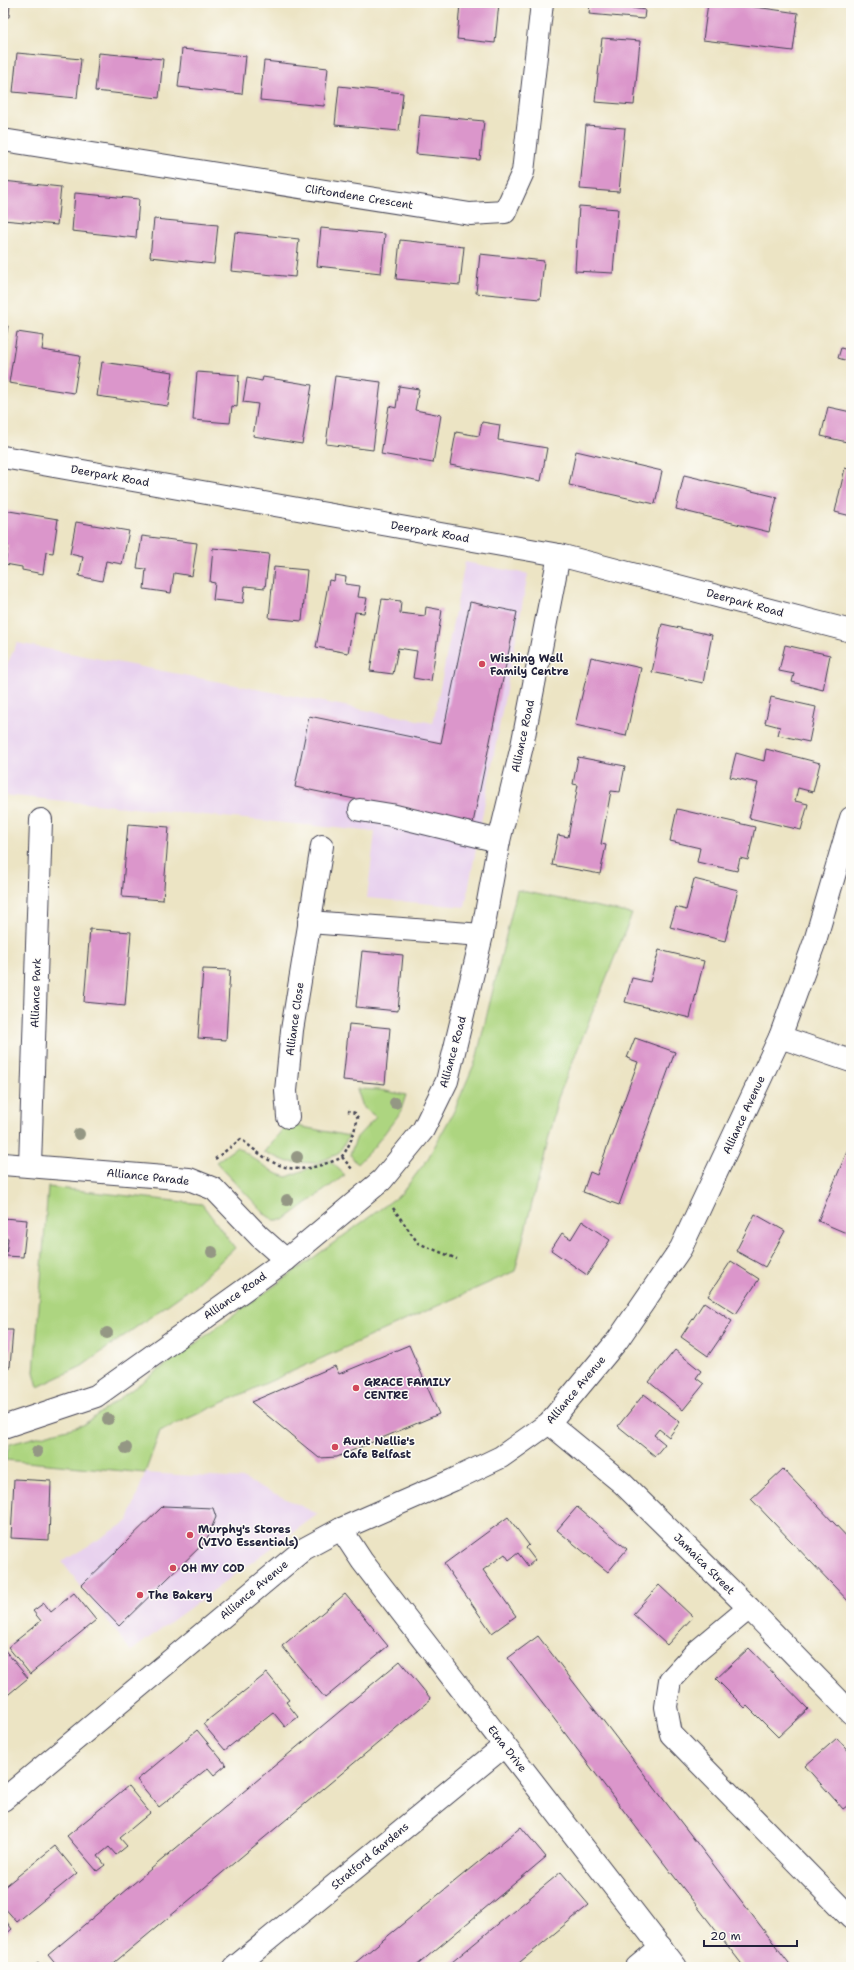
<svg xmlns="http://www.w3.org/2000/svg" width="854" height="1970" font-family="'Shantell Sans',sans-serif">
<style>
.built{fill:#e8d2ee}
.green{fill:#add580;stroke:#687c5e}
.building{fill:#db96cb}
.lines{fill:none;stroke-linecap:round;stroke-linejoin:round}
.minor-casing{stroke:#403f50;stroke-width:24}
.path{stroke:#403f50;stroke-width:2.5;stroke-dasharray:3 3;stroke-linecap:butt}
.minor{stroke:#fff;stroke-width:22}
.tree{fill:#949784}
.poi-dot{fill:#d1495b;stroke:#fdfcf7;stroke-width:1.5}
.labels{text-anchor:middle;dominant-baseline:central;stroke-width:3;stroke-linejoin:round;paint-order:stroke}
.street-label{font-size:11px;fill:#22223b;stroke:#fdfcf7}
.poi-label{font-size:11px;font-weight:bold;fill:#22223b;stroke:#fdfcf7;text-anchor:start}
</style>
<rect width="100%" height="100%" fill="#fdfcf7"/>
<filter id="ink" filterUnits="userSpaceOnUse"><feTurbulence type="fractalNoise" baseFrequency=".025" numOctaves="2"/><feDisplacementMap in="SourceGraphic" scale="8" xChannelSelector="R" yChannelSelector="G"/><feConvolveMatrix kernelMatrix="1 2 1 2 8 2 1 2 1" color-interpolation-filters="sRGB"/></filter>
<filter id="wash" filterUnits="userSpaceOnUse"><feTurbulence type="fractalNoise" baseFrequency=".012" numOctaves="4" result="noise"/><feDisplacementMap in="SourceGraphic" scale="16" xChannelSelector="R" yChannelSelector="G"/><feGaussianBlur stdDeviation="0.9" result="paint"/><feColorMatrix in="noise" values="0 0 0 0 0 0 0 0 0 0 0 0 0 0 0 0 0 1.4 0 .05"/><feComposite in="paint" operator="in"/></filter>
<g filter="url(#wash)">
<rect width="100%" height="100%" fill="#ece4c4"/>
<g class="built">
<polygon points="465,562 528,574 465,907 367,898 375,832 3,795 3,673 17,643 433,723"/>
<polygon points="145,1473 244,1479 318,1514 131,1651 62,1562 128,1521"/>
</g>
<g class="green">
<polygon points="517,890 632,914 558,1098 515,1271 160,1431 145,1473 5,1460 10,1444 83,1425 401,1194 427,1160 453,1113 476,1060"/>
<polygon points="357,1089 380,1090 406,1095 400,1113 373,1148 357,1164 350,1154 357,1137 376,1117 363,1107"/>
<polygon points="287,1124 349,1136 338,1154 316,1163 288,1162 264,1152"/>
<polygon points="237,1147 275,1173 287,1177 329,1160 345,1175 284,1220 274,1220 266,1215 216,1162"/>
<polygon points="48,1187 202,1204 235,1248 191,1288 82,1366 38,1387 34,1372"/>
</g>
<g id="blocks">
<g class="building">
<polygon points="3,3 10,3 9,17 3,17"/>
<polygon points="460,3 499,3 495,43 457,39"/>
<polygon points="590,3 633,3 632,8 645,10 644,19 589,14"/>
<polygon points="708,3 741,3 741,5 798,13 793,51 703,40"/>
<polygon points="602,38 640,41 634,105 595,102"/>
<polygon points="182,49 246,56 242,94 178,87"/>
<polygon points="17,53 81,59 77,98 13,92"/>
<polygon points="99,53 163,59 159,98 95,91"/>
<polygon points="264,61 328,68 324,106 260,100"/>
<polygon points="339,86 403,93 399,131 335,125"/>
<polygon points="420,115 484,121 480,160 416,154"/>
<polygon points="586,125 625,128 619,192 580,189"/>
<polygon points="3,181 61,187 57,225 3,220"/>
<polygon points="75,193 139,199 136,238 72,231"/>
<polygon points="579,206 618,209 613,273 575,271"/>
<polygon points="154,219 218,225 214,264 150,257"/>
<polygon points="321,228 385,234 381,273 317,266"/>
<polygon points="235,232 299,239 295,277 231,271"/>
<polygon points="400,240 464,247 460,285 396,279"/>
<polygon points="480,254 544,261 540,299 476,293"/>
<polygon points="3,325 8,326 4,348 3,347"/>
<polygon points="17,332 44,336 42,350 80,356 74,393 9,383"/>
<polygon points="841,348 851,351 851,362 838,358"/>
<polygon points="102,362 173,372 168,406 97,396"/>
<polygon points="197,372 239,375 237,407 232,406 230,423 193,420"/>
<polygon points="335,376 381,382 373,450 326,444"/>
<polygon points="263,377 312,385 302,444 253,436 258,404 243,402 247,378 262,381"/>
<polygon points="399,386 419,389 415,410 441,415 433,463 381,454 389,406 396,408"/>
<polygon points="828,407 851,412 851,443 821,436"/>
<polygon points="482,422 500,425 498,440 547,448 541,481 450,465 456,432 479,436"/>
<polygon points="576,451 662,471 655,504 569,485"/>
<polygon points="845,468 851,470 851,516 835,512"/>
<polygon points="684,475 777,497 769,532 676,509"/>
<polygon points="3,510 58,519 53,553 46,552 43,574 22,570 22,567 5,564 8,545 3,545"/>
<polygon points="76,522 129,531 122,564 106,561 102,581 79,576 83,557 70,554"/>
<polygon points="142,536 197,543 192,576 174,573 171,593 144,589 146,569 137,568"/>
<polygon points="213,548 269,554 265,588 245,586 243,603 213,600 215,583 210,582"/>
<polygon points="274,567 307,570 302,621 269,618"/>
<polygon points="335,575 346,577 345,584 360,586 358,597 367,598 364,613 355,612 348,653 316,647 329,580 334,581"/>
<polygon points="382,599 401,601 400,613 425,616 426,607 442,610 431,681 413,678 417,651 398,648 393,674 370,671"/>
<polygon points="470,602 517,612 473,823 295,787 309,716 441,743"/>
<polygon points="662,624 712,635 703,683 652,672"/>
<polygon points="785,645 830,655 823,690 792,682 794,674 779,671"/>
<polygon points="591,657 641,668 626,736 575,725"/>
<polygon points="771,697 816,707 809,742 778,735 780,727 765,723"/>
<polygon points="766,749 820,763 813,792 798,788 795,801 808,804 801,830 749,818 758,783 730,777 736,753 764,761"/>
<polygon points="578,757 625,766 620,792 611,791 601,844 606,845 600,874 552,865 558,835 568,837 578,785 573,784"/>
<polygon points="677,809 755,827 748,860 740,858 737,871 697,862 700,848 670,841"/>
<polygon points="128,824 169,827 163,900 122,897"/>
<polygon points="694,879 738,890 725,941 670,927 676,907 686,910"/>
<polygon points="90,929 131,932 125,1006 84,1002"/>
<polygon points="659,950 704,961 690,1018 625,1002 632,978 650,982"/>
<polygon points="362,951 403,955 398,1011 356,1007"/>
<polygon points="203,969 230,970 226,1040 198,1038"/>
<polygon points="349,1024 390,1028 385,1084 343,1080"/>
<polygon points="635,1038 675,1052 619,1205 583,1192 590,1172 597,1175 638,1062 627,1058"/>
<polygon points="851,1142 851,1235 818,1221"/>
<polygon points="755,1214 785,1231 765,1267 736,1251"/>
<polygon points="3,1218 27,1220 23,1257 6,1256 8,1238 3,1237"/>
<polygon points="582,1221 610,1240 587,1275 551,1250 562,1233 571,1239"/>
<polygon points="731,1261 759,1279 736,1314 708,1296"/>
<polygon points="704,1302 732,1321 708,1356 681,1337"/>
<polygon points="3,1330 13,1330 10,1367 3,1367"/>
<polygon points="409,1345 439,1414 337,1457 319,1458 251,1402 335,1366 339,1374"/>
<polygon points="675,1350 701,1371 696,1378 704,1384 683,1410 649,1382"/>
<polygon points="644,1394 680,1422 669,1437 659,1429 654,1435 665,1444 655,1456 618,1426"/>
<polygon points="783,1469 851,1541 851,1604 751,1499"/>
<polygon points="14,1479 51,1481 49,1540 11,1538"/>
<polygon points="163,1506 213,1508 216,1517 206,1541 119,1626 81,1586"/>
<polygon points="577,1507 627,1549 608,1572 557,1530"/>
<polygon points="508,1517 529,1545 526,1548 535,1560 528,1566 518,1553 509,1560 505,1554 483,1570 516,1616 492,1633 444,1564"/>
<polygon points="659,1585 693,1617 667,1645 633,1614"/>
<polygon points="74,1593 96,1620 30,1674 8,1647 41,1621 33,1611 44,1603 51,1612"/>
<polygon points="345,1594 388,1646 325,1698 282,1646"/>
<polygon points="538,1636 598,1714 792,1967 744,1967 639,1831 508,1658"/>
<polygon points="3,1648 28,1678 3,1699"/>
<polygon points="749,1648 808,1709 778,1737 747,1706 745,1708 716,1679"/>
<polygon points="400,1661 431,1699 109,1967 58,1967 48,1955"/>
<polygon points="267,1673 289,1700 286,1702 298,1717 285,1727 273,1712 225,1750 203,1724"/>
<polygon points="197,1730 226,1765 214,1775 208,1768 159,1807 137,1780"/>
<polygon points="837,1738 851,1754 851,1803 843,1809 805,1766"/>
<polygon points="128,1786 150,1813 120,1838 127,1846 116,1855 109,1847 98,1856 105,1865 97,1871 67,1836"/>
<polygon points="521,1827 546,1857 415,1967 350,1967"/>
<polygon points="55,1846 77,1873 17,1922 3,1906 3,1888"/>
<polygon points="561,1872 589,1905 573,1918 514,1967 446,1967"/>
<polygon points="3,1917 12,1929 3,1937"/>
<polygon points="38,1963 42,1967 33,1967"/>
</g>
</g>
</g>
<g filter="url(#ink)">
<use href="#blocks" fill-opacity="0" stroke="#403f50" stroke-width="1"/>
<g class="lines">
<g class="minor-casing">
<g id="minor">
<polyline points="3,140 470,214 505,212 523,172 542,3"/>
<polyline points="3,457 559,555 851,631"/>
<polyline points="360,810 391,815 499,841"/>
<polyline points="309,922 482,935"/>
<polyline points="780,1037 851,1061"/>
<polyline points="288,1117 286,1091 292,1030 322,846"/>
<polyline points="3,1164 189,1179 214,1189 259,1236 286,1260"/>
<polyline points="30,1166 41,820"/>
<polyline points="549,1423 622,1483 749,1608 851,1713"/>
<polyline points="3,1427 96,1396 286,1260 382,1180 423,1130 447,1081 482,935 499,841 522,746 559,555"/>
<polyline points="341,1529 362,1561 676,1967"/>
<polyline points="749,1608 695,1653 670,1680 666,1707 671,1734 851,1918"/>
<polyline points="3,1800 304,1549 341,1529 453,1480 501,1457 549,1423 617,1341 681,1248 780,1037 815,941 851,818"/>
<polyline points="235,1967 504,1746"/>
<polyline points="637,1967 661,1947"/>
</g>
</g>
<g class="path">
<polyline points="342,1157 352,1169"/>
<path d="M215 1159 241 1139C269 1162 287 1177 324 1164 330 1162 340 1160 343 1155 351 1144 354 1131 358 1118L355 1113 348 1111"/>
<polyline points="393,1208 418,1243 457,1259"/>
</g>
<use href="#minor" class="minor"/>
</g>
<g class="tree">
<circle cx="395" cy="1103" r="6"/>
<circle cx="79" cy="1134" r="6"/>
<circle cx="297" cy="1157" r="6"/>
<circle cx="287" cy="1200" r="6"/>
<circle cx="212" cy="1252" r="6"/>
<circle cx="107" cy="1333" r="6"/>
<circle cx="108" cy="1419" r="6"/>
<circle cx="126" cy="1448" r="6"/>
<circle cx="37" cy="1452" r="6"/>
</g>
</g>
<g class="poi-dot">
<circle cx="482" cy="664" r="4"/>
<circle cx="356" cy="1388" r="4"/>
<circle cx="335" cy="1447" r="4"/>
<circle cx="190" cy="1535" r="4"/>
<circle cx="173" cy="1568" r="4"/>
<circle cx="140" cy="1595" r="4"/>
</g>
<g class="labels">
<g class="street-label">
<text transform="translate(359 197) rotate(9)">Cliftondene Crescent</text>
<text transform="translate(110 476) rotate(10)">Deerpark Road</text>
<text transform="translate(430 532) rotate(10)">Deerpark Road</text>
<text transform="translate(745 603) rotate(15)">Deerpark Road</text>
<text transform="translate(523 736) rotate(-78)">Alliance Road</text>
<text transform="translate(36 993) rotate(-88)">Alliance Park</text>
<text transform="translate(295 1019) rotate(-82)">Alliance Close</text>
<text transform="translate(453 1052) rotate(-75)">Alliance Road</text>
<text transform="translate(744 1115) rotate(-65)">Alliance Avenue</text>
<text transform="translate(148 1177) rotate(6)">Alliance Parade</text>
<text transform="translate(235 1296) rotate(-35)">Alliance Road</text>
<text transform="translate(576 1390) rotate(-50)">Alliance Avenue</text>
<text transform="translate(704 1564) rotate(45)">Jamaica Street</text>
<text transform="translate(254 1590) rotate(-40)">Alliance Avenue</text>
<text transform="translate(507 1749) rotate(52)">Etna Drive</text>
<text transform="translate(370 1856) rotate(-40)">Stratford Gardens</text>
</g>
<g class="poi-label">
<text x="490" y="658">Wishing Well<tspan x="490" dy="13">Family Centre</tspan></text>
<text x="364" y="1382">GRACE FAMILY<tspan x="364" dy="13">CENTRE</tspan></text>
<text x="343" y="1441">Aunt Nellie's<tspan x="343" dy="13">Cafe Belfast</tspan></text>
<text x="198" y="1529">Murphy's Stores<tspan x="198" dy="13">(VIVO Essentials)</tspan></text>
<text x="181" y="1568">OH MY COD</text>
<text x="148" y="1595">The Bakery</text>
</g>
</g>
<rect width="854" height="1970" fill="none" stroke="#fdfcf7" stroke-width="16"/>
<path d="M704 1940v6h93v-6" fill="none" stroke="#22223b" stroke-width="2"/>
<text x="710" y="1940" font-size="12" fill="#22223b" stroke="#fdfcf7" stroke-width="3" paint-order="stroke">20 m</text>
</svg>
